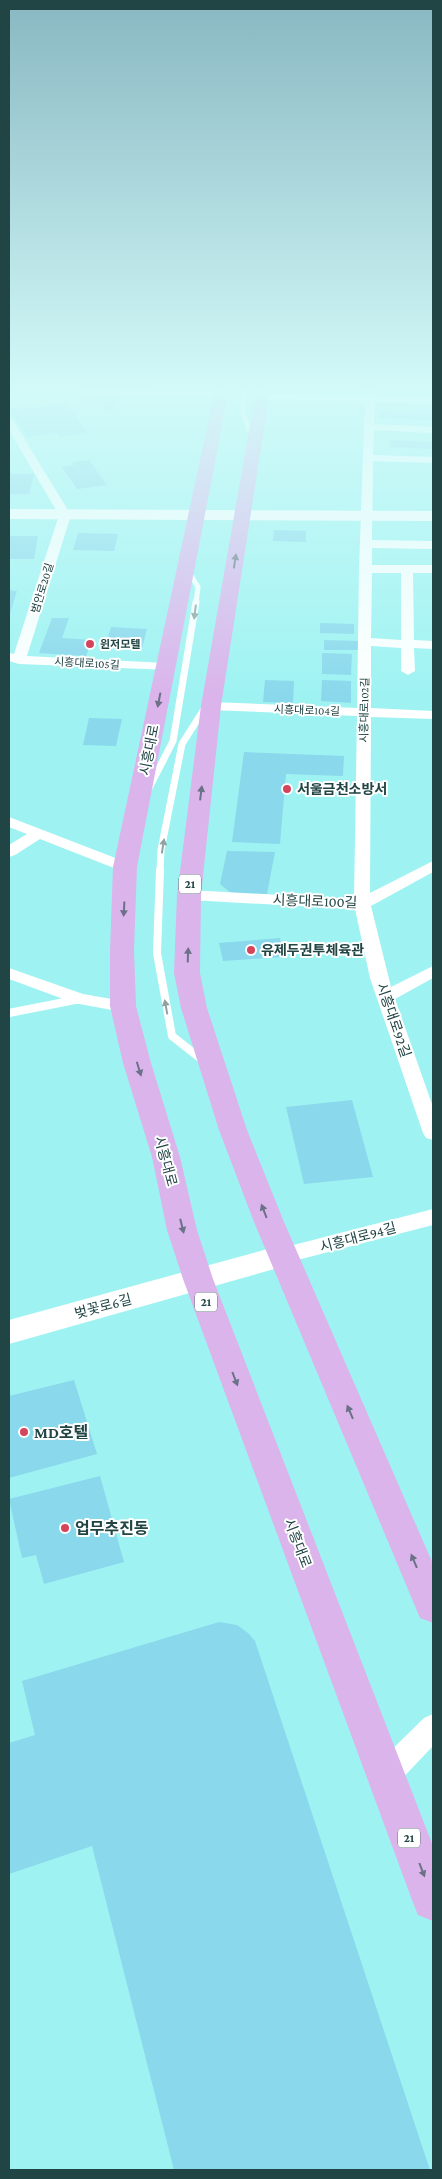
<svg xmlns="http://www.w3.org/2000/svg" width="442" height="2179" font-family="'Crimson Pro','Noto Sans KR',serif">
<style>
.building{fill:#8ad8ec}
.lines{fill:none;stroke-linecap:round;stroke-linejoin:round}
.lane-far2{stroke:#fff;stroke-width:5}
.lane-far1{stroke:#fff;stroke-width:7}
.lane{stroke:#fff;stroke-width:8}
.street{fill:#fff;fill-rule:evenodd}
.secondary{fill:#fff;fill-rule:evenodd}
.primary{fill:#dab4eb;fill-rule:evenodd}
.oneway{fill:#6b7187}
.oneway2{fill:#90a2a2}
.poi-dot{fill:#d4445c;stroke:#fff;stroke-width:2}
.labels{text-anchor:middle;dominant-baseline:central;stroke-width:4;stroke-linejoin:round;paint-order:stroke}
.far-street-label{font-size:11px;fill:#214444;stroke:#fff}
.far-poi-label{font-size:11px;font-weight:bold;fill:#214444;stroke:#fff;text-anchor:start}
.shield{fill:#fff;stroke:#647c7c;stroke-width:1}
.shield-label{font-size:12px;font-weight:bold;fill:#214444}
.street-label{font-size:14px;fill:#214444;stroke:#fff}
.poi-label{font-size:14px;font-weight:bold;fill:#214444;stroke:#fff;text-anchor:start}
.near-poi-label{font-size:16px;font-weight:bold;fill:#214444;stroke:#fff;text-anchor:start}
</style>
<rect width="100%" height="100%" fill="#9ef3f2"/>
<g class="building">
<polygon points="85,396 120,397 114,411 102,411 105,404 82,404"/>
<polygon points="66,403 88,433 60,437 57,433 27,437 9,410"/>
<polygon points="380,411 433,413 433,420 379,418"/>
<polygon points="389,440 433,442 433,449 389,447"/>
<polygon points="89,460 107,485 77,489 62,467 74,465 72,462"/>
<polygon points="9,474 34,474 29,494 9,494"/>
<polygon points="274,530 306,531 306,542 273,541"/>
<polygon points="78,533 118,534 114,551 73,550"/>
<polygon points="9,536 38,536 34,559 9,559"/>
<polygon points="9,590 17,591 9,617"/>
<polygon points="52,618 69,618 62,638 92,640 86,656 39,653"/>
<polygon points="320,623 354,624 354,634 320,633"/>
<polygon points="111,627 147,629 142,648 105,646"/>
<polygon points="324,640 359,641 359,650 324,650"/>
<polygon points="322,653 352,654 351,675 322,674"/>
<polygon points="265,680 294,681 293,703 263,702"/>
<polygon points="322,680 351,681 351,703 321,701"/>
<polygon points="89,718 122,719 116,746 83,745"/>
<polygon points="244,752 344,756 343,776 286,774 280,844 232,842"/>
<polygon points="227,851 275,852 267,894 231,893 220,884"/>
<polygon points="280,938 283,957 223,961 219,943"/>
<polygon points="352,1100 373,1177 304,1184 286,1107"/>
<polygon points="74,1380 97,1454 9,1478 9,1396"/>
<polygon points="100,1476 124,1562 44,1584 36,1555 22,1558 9,1499"/>
<polygon points="219,1622 237,1625 248,1633 255,1641 430,2170 174,2170 92,1846 9,1874 9,1743 35,1735 22,1681"/>
</g>
<g class="lines">
<g class="lane-far2">
<polyline points="244,390 243,413 254,441"/>
<polyline points="187,569 198,587 196,603"/>
</g>
<g class="lane-far1">
<polyline points="147,792 173,741 196,602"/>
<polyline points="160,871 161,850 182,744 206,706"/>
</g>
<g class="lane">
<polyline points="160,870 157,953 172,1036 205,1062"/>
<polyline points="9,1013 80,999"/>
</g>
<g class="street">
<polygon points="77,390 221,392 226,395 221,398 82,393"/>
<path d="M365 390H375V396L433 397V403L375 402 374 424 433 427V433L374 430 373 455 433 457V463L373 461 372 540 433 541V549L372 548V565H433V573H413L414 640 433 641V649L414 648 415 671 408 675 401 671V648L371 646V708L433 711V719L371 717 370 893 433 861V872L371 906 391 987 433 966V978L395 999 433 1107V1140L426 1138 423 1133 370 978 355 909 189 900 183 898 181 895 183 892 189 890 354 899 357 716 211 710 204 706 211 702 357 708 359 569 365 401 262 399 257 396 262 393 365 395ZM372 573H401V640L371 638Z"/>
<polygon points="9,419 14,422 71,515 27,656 166,663 171,664 173,667 171,670 19,664 9,661 9,653 14,654 59,515 9,430"/>
<polygon points="9,817 131,864 133,867 131,870 119,870 40,839 15,855 9,857 9,845 27,834 9,827"/>
<polygon points="9,968 83,994 129,1002 132,1006 129,1010 123,1012 74,1003 9,979"/>
<polygon points="433,1209 433,1225 282,1264 275,1262 272,1256 275,1250 282,1248"/>
<polygon points="433,1714 433,1746 395,1786 385,1790 375,1786 371,1776 375,1766 424,1718"/>
</g>
<g class="secondary">
<polygon points="9,509 433,511 433,521 9,519"/>
<polygon points="282,1245 292,1248 297,1256 292,1264 9,1344 9,1320"/>
</g>
<g class="primary">
<polygon points="215,390 229,390 137,867 134,951 136,1006 151,1063 180,1157 197,1230 213,1279 433,1846 433,1921 418,1915 412,1900 183,1279 167,1230 152,1157 123,1063 110,1006 110,951 113,867"/>
<polygon points="256,390 270,390 221,706 201,895 200,973 207,1008 247,1130 284,1222 433,1564 433,1623 420,1618 254,1222 219,1130 181,1008 174,973 177,895 201,706"/>
</g>
</g>
<defs><path id="oneway-solid" d="M-6-.8H1V-3.2L6.5 0L1 3.2V.8H-6Z" transform="scale(1.25)"/></defs>
<g class="oneway">
<use href="#oneway-solid" transform="translate(235 561) rotate(-81)"/>
<use href="#oneway-solid" transform="translate(159 700) rotate(101)"/>
<use href="#oneway-solid" transform="translate(201 793) rotate(-83)"/>
<use href="#oneway-solid" transform="translate(124 909) rotate(93)"/>
<use href="#oneway-solid" transform="translate(188 955) rotate(-88)"/>
<use href="#oneway-solid" transform="translate(139 1069) rotate(73)"/>
<use href="#oneway-solid" transform="translate(264 1211) rotate(-111)"/>
<use href="#oneway-solid" transform="translate(182 1226) rotate(76)"/>
<use href="#oneway-solid" transform="translate(235 1379) rotate(69)"/>
<use href="#oneway-solid" transform="translate(350 1412) rotate(-113)"/>
<use href="#oneway-solid" transform="translate(414 1561) rotate(-113)"/>
<use href="#oneway-solid" transform="translate(422 1870) rotate(69)"/>
</g>
<g class="oneway2">
<use href="#oneway-solid" transform="translate(195 612) rotate(97)"/>
<use href="#oneway-solid" transform="translate(163 846) rotate(-81)"/>
<use href="#oneway-solid" transform="translate(166 1007) rotate(-100)"/>
</g>
<linearGradient id="sky" x2="0" y2="1"><stop stop-color="#89b8c2"/><stop offset="0.56" stop-color="#d3faf9"/><stop offset="1" stop-color="#d3faf9" stop-opacity="0"/></linearGradient>
<rect width="442" height="695" fill="url(#sky)"/>
<g class="poi-dot">
<circle cx="90" cy="644" r="5"/>
<circle cx="287" cy="789" r="5"/>
<circle cx="251" cy="950" r="5"/>
<circle cx="24" cy="1432" r="5"/>
<circle cx="65" cy="1528" r="5"/>
</g>
<g class="labels">
<g class="far-street-label">
<text transform="translate(42 588) rotate(-73)">범안로20길</text>
<text transform="translate(87 663) rotate(3)">시흥대로105길</text>
<text transform="translate(307 710) rotate(2)">시흥대로104길</text>
<text transform="translate(364 710) rotate(-89)">시흥대로102길</text>
</g>
<g class="far-poi-label">
<text x="100" y="644">윈저모텔</text>
</g>
<g class="shield">
<rect x="179" y="874.5" width="22" height="19" rx="4"/>
<rect x="195" y="1292.5" width="22" height="19" rx="4"/>
<rect x="398" y="1828.5" width="22" height="19" rx="4"/>
</g>
<g class="shield-label">
<text x="190" y="884">21</text>
<text x="206" y="1302">21</text>
<text x="409" y="1838">21</text>
</g>
<g class="street-label">
<text transform="translate(149 750) rotate(-79)">시흥대로</text>
<text transform="translate(315 901) rotate(2)">시흥대로100길</text>
<text transform="translate(394 1020) rotate(71)">시흥대로92길</text>
<text transform="translate(166 1161) rotate(75)">시흥대로</text>
<text transform="translate(358 1237) rotate(-15)">시흥대로94길</text>
<text transform="translate(103 1306) rotate(-15)">벚꽃로6길</text>
<text transform="translate(298 1543) rotate(69)">시흥대로</text>
</g>
<g class="poi-label">
<text x="297" y="789">서울금천소방서</text>
<text x="261" y="950">유제두권투체육관</text>
</g>
<g class="near-poi-label">
<text x="34" y="1432">MD호텔</text>
<text x="75" y="1528">업무추진동</text>
</g>
</g>
<rect width="442" height="2179" fill="none" stroke="#214444" stroke-width="20"/>
</svg>
